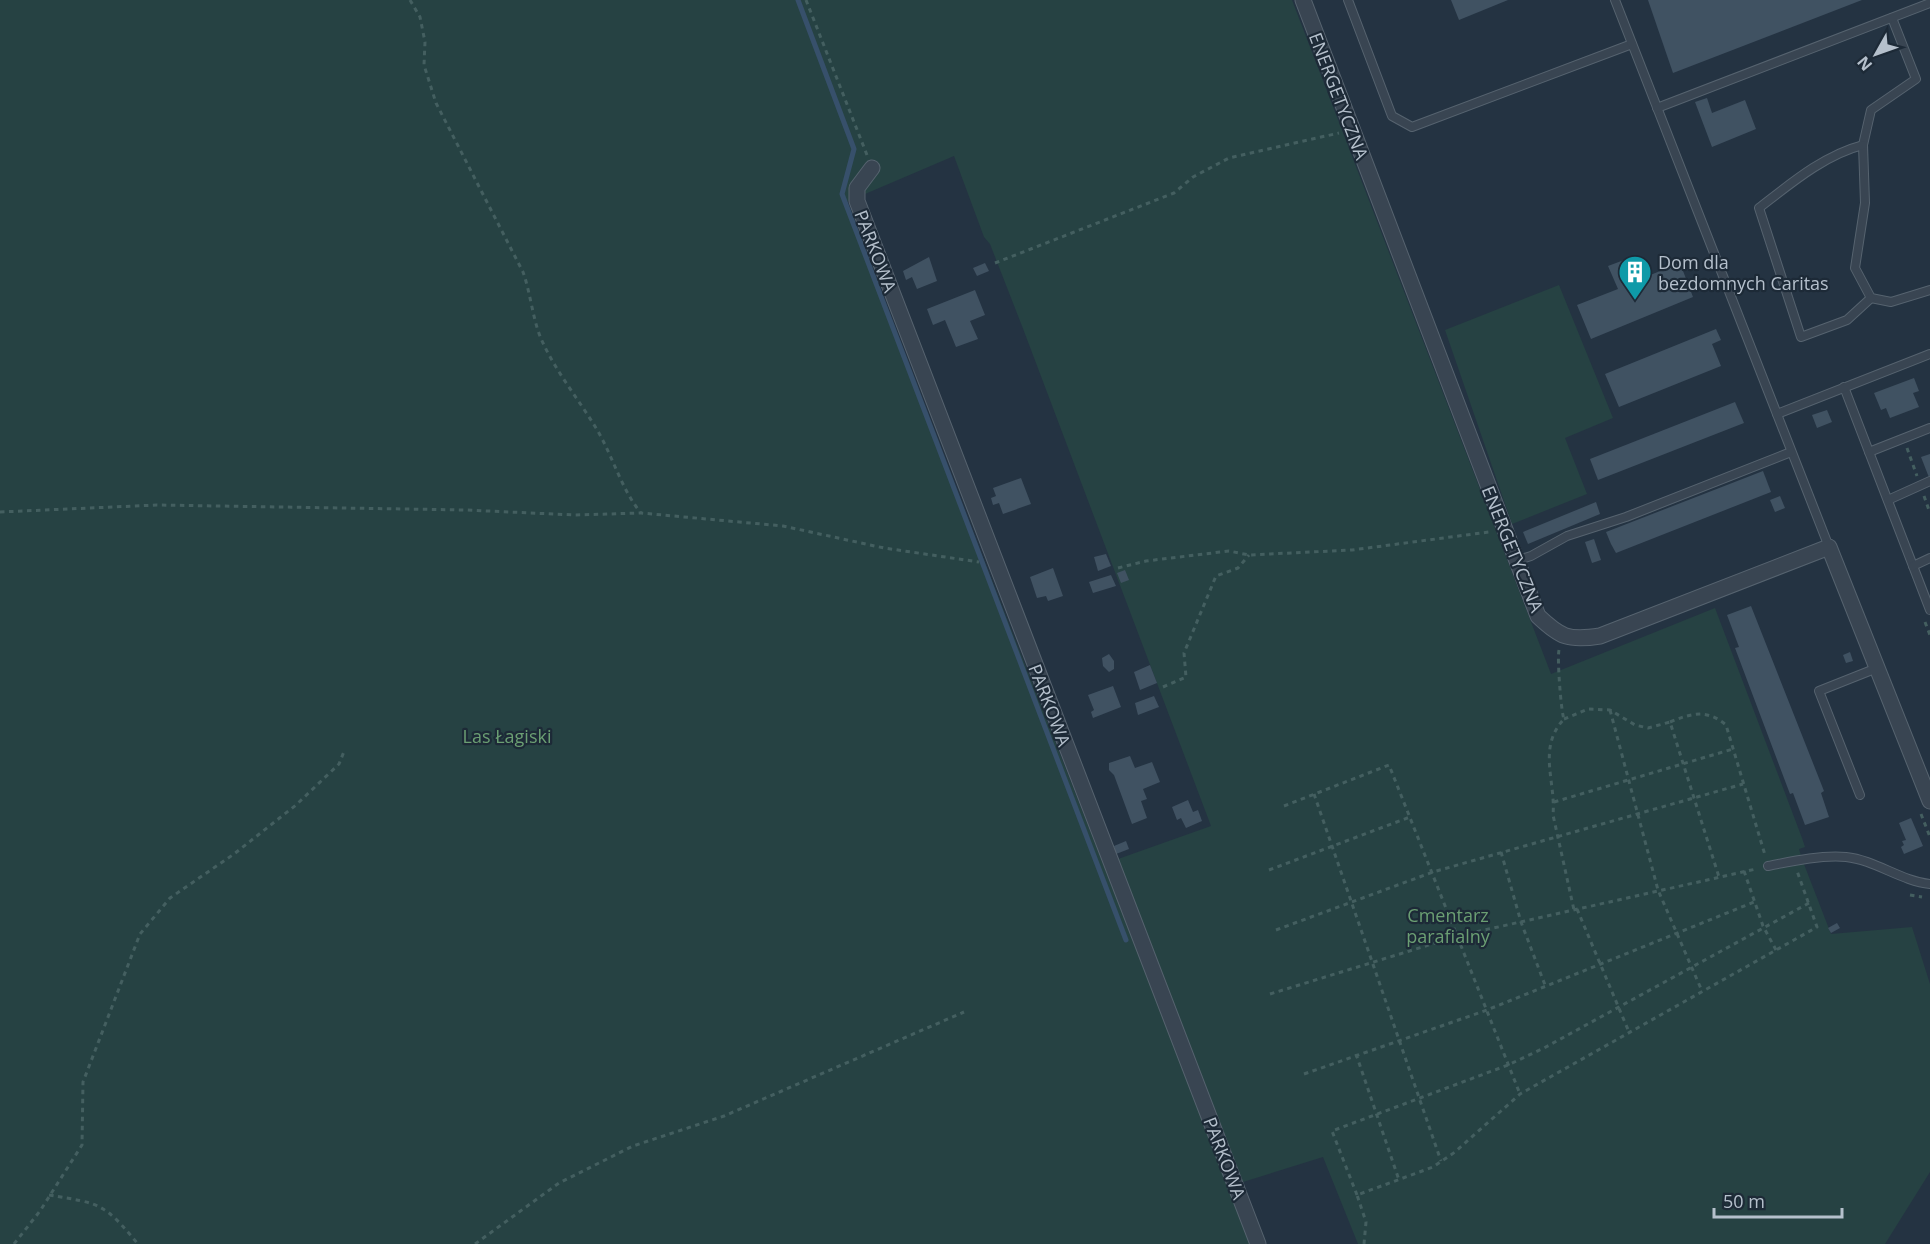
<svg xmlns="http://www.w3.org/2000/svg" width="1930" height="1244" font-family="'Open Sans',sans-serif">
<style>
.green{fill:#264243}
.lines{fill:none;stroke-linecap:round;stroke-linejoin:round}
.stream{stroke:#37506b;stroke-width:5}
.building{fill:#405262}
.lane-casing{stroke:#56636f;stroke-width:10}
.street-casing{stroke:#56636f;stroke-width:17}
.path{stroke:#445f60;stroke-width:3;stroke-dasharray:4.5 4.5;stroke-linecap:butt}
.lane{stroke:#394552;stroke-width:8}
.street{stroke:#394552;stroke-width:15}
.labels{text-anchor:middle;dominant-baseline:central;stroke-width:4.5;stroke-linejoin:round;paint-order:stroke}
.street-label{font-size:18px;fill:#b5c0cc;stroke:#1d2a37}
.poi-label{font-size:18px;fill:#b5c0cc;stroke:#1d2a37;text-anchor:start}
.park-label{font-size:18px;fill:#6b9f73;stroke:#1d2a37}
</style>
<rect width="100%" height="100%" fill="#243342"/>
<g class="green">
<polygon points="0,0 1292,0 1551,674 1715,608 1802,838 1805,847 1799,849 1802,859 1831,934 1912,927 1930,984 1930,1172 1885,1244 1358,1244 1323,1157 1243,1182 1118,859 1211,826 1022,326 990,244 984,237 954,156 844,203 1252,1244 0,1244"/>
<polygon points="1559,285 1613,418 1565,438 1587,494 1512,524 1445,330"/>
</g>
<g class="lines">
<polyline class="stream" points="798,0 854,149 842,194 1126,940"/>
</g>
<g class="building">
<polygon points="1451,0 1508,0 1459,20"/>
<polygon points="1648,0 1862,0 1673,73"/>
<polygon points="1707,98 1712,113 1745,100 1756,129 1712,147 1695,102"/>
<polygon points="929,257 937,281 917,289 912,277 906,280 903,271"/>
<polygon points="1624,260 1633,282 1680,263 1693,297 1591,339 1577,305 1618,289 1608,266"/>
<polygon points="985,263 989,271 977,276 973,268"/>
<polygon points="975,290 985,315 970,321 978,339 956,347 945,320 933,325 927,309"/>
<polygon points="1716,329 1721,340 1712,344 1721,366 1619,407 1605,374"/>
<polygon points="1914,378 1919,391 1913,393 1919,407 1890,418 1886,408 1881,410 1874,393"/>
<polygon points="1735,402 1744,423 1598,480 1590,459"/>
<polygon points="1827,410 1832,422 1817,428 1812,415"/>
<polygon points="1930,454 1930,480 1921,457"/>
<polygon points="1763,471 1771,492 1616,553 1611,544 1606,532"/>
<polygon points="1021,478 1031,504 1003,514 999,503 993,505 991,498 996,496 993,488"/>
<polygon points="1780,496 1785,508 1775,512 1770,500"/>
<polygon points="1596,502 1600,514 1528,544 1523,532"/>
<polygon points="1594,539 1601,560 1592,563 1585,542"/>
<polygon points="1106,554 1111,566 1098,571 1094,557"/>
<polygon points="1053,568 1063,596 1048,601 1046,596 1037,598 1030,577"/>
<polygon points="1125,570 1129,580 1121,583 1117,573"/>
<polygon points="1111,575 1116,586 1093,593 1089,582"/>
<polygon points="1751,606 1824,791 1821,793 1829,817 1805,825 1793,793 1790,794 1735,648 1739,647 1727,615"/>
<polygon points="1850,652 1853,661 1846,663 1843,655"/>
<polygon points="1109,654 1114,661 1114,669 1109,672 1103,666 1102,658"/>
<polygon points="1150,665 1157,683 1140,690 1134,672"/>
<polygon points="1113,686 1121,707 1093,718 1091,712 1094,710 1088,695"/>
<polygon points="1154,696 1159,707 1138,715 1135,703"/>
<polygon points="1130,756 1135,768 1152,762 1160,782 1143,789 1147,799 1141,801 1147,818 1132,824 1114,775 1109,770 1109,763"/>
<polygon points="1188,800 1193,812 1198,810 1202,821 1186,828 1181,818 1177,820 1172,807"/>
<polygon points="1911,818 1923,846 1904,854 1901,847 1904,845 1902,841 1906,840 1899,823"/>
<polygon points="1126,841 1129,849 1116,854 1114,846"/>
<polygon points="1837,923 1840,928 1831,933 1828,928"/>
</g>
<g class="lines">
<g class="lane-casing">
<g id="lane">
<polyline points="1348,0 1392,116 1412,127 1632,44"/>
<polyline points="1615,0 1829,547"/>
<polyline points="1892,18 1916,79 1871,110 1863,145 1865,203 1855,268 1871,298 1891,302 1930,290"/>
<polyline points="1657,108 1930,3"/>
<path d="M1863 145C1824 155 1790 184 1759 208L1801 337 1847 320 1871 298"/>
<polyline points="1844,387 1930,610"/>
<polyline points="1777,414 1930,354"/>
<polyline points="1869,452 1930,428"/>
<polyline points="1888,500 1930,481"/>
<polyline points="1515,561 1531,556 1567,536 1626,517 1791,452"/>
<polyline points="1913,566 1930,558"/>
<polyline points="1860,795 1819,691 1877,668"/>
<path d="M1768 866C1793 861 1820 855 1846 857 1875 860 1901 881 1930 884"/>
</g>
</g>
<g class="street-casing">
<g id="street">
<path d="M1303 0 1538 616C1560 637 1568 641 1600 636L1829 547 1930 801"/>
<polyline points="872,168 857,188 857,201 1258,1244"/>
</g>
</g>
<g class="path">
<path d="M410 0 420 17 425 42 424 65 436 103 523 272C531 294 533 323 543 343 557 373 579 400 596 428 613 456 621 489 641 513"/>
<polyline points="806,0 867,155"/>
<polyline points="995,263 1174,193 1193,177 1229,158 1339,133"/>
<polyline points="1907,448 1917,476"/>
<polyline points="1924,496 1930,513"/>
<polyline points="0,512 157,505 466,510 575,515 641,513 783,526 884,548 979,562"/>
<polyline points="1118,568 1146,561 1229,551 1249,555 1352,550 1489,532"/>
<polyline points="1925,622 1930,635"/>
<path d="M1559 650C1557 658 1561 712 1564 719 1537 748 1556 781 1553 815L1574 910"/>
<polyline points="1163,687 1186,677 1184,653 1216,576 1238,568 1249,555"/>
<polyline points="1610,710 1658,890 1702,991"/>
<polyline points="1564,719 1588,709 1610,710 1635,725 1648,728 1670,722 1719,877"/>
<path d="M1670 722C1692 713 1707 709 1726 725L1765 855"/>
<polyline points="1314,794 1441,1161"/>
<polyline points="1554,802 1733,749"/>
<polyline points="1284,806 1389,765 1520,1094"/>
<polyline points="1921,814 1930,837"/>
<polyline points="1501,852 1521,922 1545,985"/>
<polyline points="1269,870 1410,817"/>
<polyline points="1744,871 1763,926 1776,950"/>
<polyline points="1910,895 1922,897"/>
<polyline points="1577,909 1629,1032"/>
<polyline points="1276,930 1433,872 1743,784"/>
<polyline points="1270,994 1458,936 1756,869"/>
<polyline points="1356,1054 1399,1180"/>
<polyline points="1304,1074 1487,1010 1754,902"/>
<path d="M49 1195C101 1204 103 1202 138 1244"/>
<polyline points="1357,1195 1332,1131 1508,1065 1544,1048 1809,903"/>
<polyline points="14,1244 40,1211 82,1145 83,1082 140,934 170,898 234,854 296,805 339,764 345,749"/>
<polyline points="475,1244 559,1183 633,1146 724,1116 964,1012"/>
<polyline points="1364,1244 1366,1222 1357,1195 1433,1167 1455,1152 1520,1094 1817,927 1797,871"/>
</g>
<use href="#lane" class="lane"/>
<use href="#street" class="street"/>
</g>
<defs>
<g id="building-pin" transform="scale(1.725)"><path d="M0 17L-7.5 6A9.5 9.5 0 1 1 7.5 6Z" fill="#0f9aa8" stroke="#1d2a37"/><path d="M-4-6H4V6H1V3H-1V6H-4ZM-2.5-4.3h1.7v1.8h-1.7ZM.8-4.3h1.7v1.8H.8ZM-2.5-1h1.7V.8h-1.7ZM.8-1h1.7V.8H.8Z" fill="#fff"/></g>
</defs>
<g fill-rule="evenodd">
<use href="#building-pin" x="1635" y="272"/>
</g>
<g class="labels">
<g class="street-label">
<text transform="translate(1339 96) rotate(69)">ENERGETYCZNA</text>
<text transform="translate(876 251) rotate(69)">PARKOWA</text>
<text transform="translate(1513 549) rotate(68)">ENERGETYCZNA</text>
<text transform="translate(1050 705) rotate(69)">PARKOWA</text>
<text transform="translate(1225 1158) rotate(69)">PARKOWA</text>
</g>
<g class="poi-label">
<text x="1658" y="262">Dom dla<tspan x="1658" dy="21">bezdomnych Caritas</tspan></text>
</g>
<g class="park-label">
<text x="507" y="736">Las Łagiski</text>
<text x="1448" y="915">Cmentarz<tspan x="1448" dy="21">parafialny</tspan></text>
</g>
</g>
<g transform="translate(1876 54) rotate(230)" stroke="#1d2a37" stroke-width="4.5" paint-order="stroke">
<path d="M0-4.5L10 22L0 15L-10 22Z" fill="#b5c0cc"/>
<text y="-9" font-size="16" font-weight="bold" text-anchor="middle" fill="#b5c0cc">N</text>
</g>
<path d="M1714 1208v9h128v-9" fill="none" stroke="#b5c0cc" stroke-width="3"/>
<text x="1723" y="1208" font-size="18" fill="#b5c0cc" stroke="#1d2a37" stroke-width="4.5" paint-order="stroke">50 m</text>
</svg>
